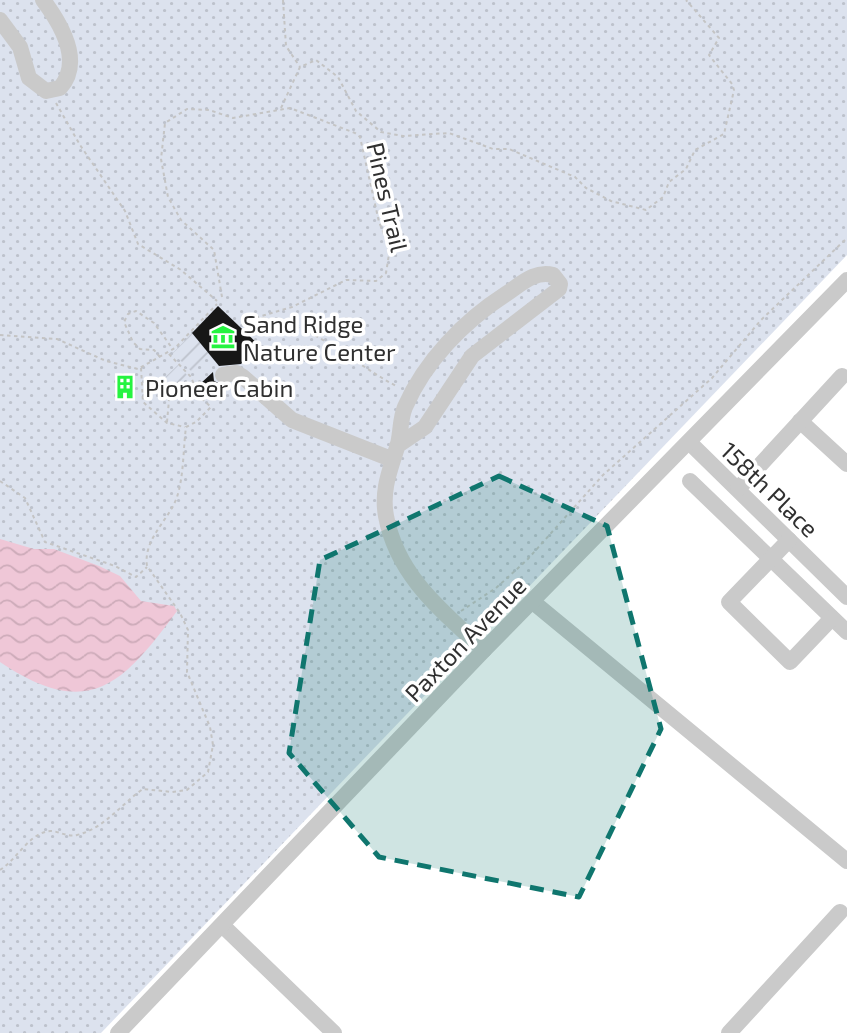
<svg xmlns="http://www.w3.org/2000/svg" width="847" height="1033" font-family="'Exo 2',sans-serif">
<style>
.park{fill:url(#park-dots)}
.garden{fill:url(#garden-furrows)}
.water{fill:url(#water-waves)}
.building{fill:#171717}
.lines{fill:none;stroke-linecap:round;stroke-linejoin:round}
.path{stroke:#c4c4c4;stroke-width:2;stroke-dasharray:3.5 3.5;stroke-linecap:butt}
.minor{stroke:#cacaca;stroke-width:16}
.marked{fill:#0f766e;fill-opacity:0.2;stroke:#0f766e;stroke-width:5;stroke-dasharray:14 9;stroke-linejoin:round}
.labels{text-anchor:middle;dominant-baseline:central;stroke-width:7;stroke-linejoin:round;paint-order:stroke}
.street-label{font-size:24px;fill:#303030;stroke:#fff}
.poi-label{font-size:24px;fill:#303030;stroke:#fff;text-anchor:start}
</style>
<defs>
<pattern id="park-dots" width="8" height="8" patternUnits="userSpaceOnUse" patternTransform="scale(1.75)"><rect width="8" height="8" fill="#dce2ee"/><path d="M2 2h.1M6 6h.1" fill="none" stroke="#bdc2cc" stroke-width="1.8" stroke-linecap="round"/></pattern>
<pattern id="garden-furrows" width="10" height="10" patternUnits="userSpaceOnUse" patternTransform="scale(1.75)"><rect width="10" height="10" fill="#dce2ee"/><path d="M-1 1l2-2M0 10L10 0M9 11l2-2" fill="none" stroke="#bdc2cc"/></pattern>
<pattern id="water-waves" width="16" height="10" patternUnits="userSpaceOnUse" patternTransform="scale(1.75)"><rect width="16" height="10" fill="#efc7d7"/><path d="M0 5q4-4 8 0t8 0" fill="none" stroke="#cdabb9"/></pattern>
</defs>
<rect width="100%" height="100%" fill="#fff"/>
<polygon class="park" points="0,0 847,0 847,255 101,1033 0,1033"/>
<g class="garden">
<polygon points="192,333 209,353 192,372 173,353"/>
<polygon points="178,365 187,375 167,397 157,385"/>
</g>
<path class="water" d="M0 539 34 549H54L99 566 120 576 141 601 174 606 177 611C122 686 88 721 0 662Z"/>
<g class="building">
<polygon points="218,306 259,345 241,364 219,366 192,333"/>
<polygon points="213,372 214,381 223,385 212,396 200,384"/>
</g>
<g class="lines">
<g class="path">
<polyline points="283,0 286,46 300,67"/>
<polyline points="56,103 80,145 125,211 138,244 181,270 217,301"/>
<polyline points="281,108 300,67 316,60 338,77 356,111 381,132 403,136 449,133 493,149 509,149 575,177 586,188 611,201 646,210 663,197 669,182 686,169 695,150 724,134 734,90 732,84 709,55 719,38 686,0"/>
<polyline points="222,297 214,250 181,220 168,197 161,159 165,123 187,109 209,110 233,118 290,108 355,133 360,137 379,222 390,248 386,273 376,281 346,280 292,307 258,317"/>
<polyline points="246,317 256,317"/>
<path d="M262 318C317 325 350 362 398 387"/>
<polyline points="0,335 57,339 106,361 138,369 175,348 217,304"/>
<polyline points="160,357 154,350 140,349 133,342 124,322 128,314 136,311 154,323 172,348"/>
<polyline points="141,368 143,402 167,423 185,427"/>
<polyline points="167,422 169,400"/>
<polyline points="0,481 25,498 45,542 115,566 136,577 147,567"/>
<polyline points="461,611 496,588 527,560 603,475 712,378 761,320 847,238"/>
<path d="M0 870C16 860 27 837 45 832 56 828 65 838 77 835 105 828 120 805 143 789L172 792 187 790 208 772 213 745 210 727 187 672 188 630 180 613 147 566C143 539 169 520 177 497 184 475 183 450 186 427L196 422 211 407 199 396 191 377 168 353"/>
</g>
<g class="minor">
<path d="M0 20 20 47 29 78 46 91 60 88C83 62 61 24 43 0"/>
<polyline points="223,375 236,373 243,377 292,420 391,459"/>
<polyline points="800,421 847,464"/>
<polyline points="690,443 847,597"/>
<path d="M397 446 425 427 472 356 559 289 560 284 553 275C535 270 521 284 506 294 464 321 425 361 405 407 400 419 401 432 398 444 391 468 381 489 386 516 397 576 442 611 484 650"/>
<polyline points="690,481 847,632"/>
<polyline points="738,489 842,376"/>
<polyline points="789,540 729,602 790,662 832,618"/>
<polyline points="533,602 847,861"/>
<polyline points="222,925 334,1033"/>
<polyline points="118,1033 484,650 847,280"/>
<polyline points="729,1033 840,912"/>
</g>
</g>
<path class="marked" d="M499 476 607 526 661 729 579 897 379 857 289 753 320 560Z"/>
<defs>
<g id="museum-bare" transform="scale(1.89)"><path d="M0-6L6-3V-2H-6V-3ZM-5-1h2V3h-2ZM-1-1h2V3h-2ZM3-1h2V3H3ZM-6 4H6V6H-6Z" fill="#25f340" stroke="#fff" stroke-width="2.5" paint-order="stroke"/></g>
<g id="building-bare" transform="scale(1.89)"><path d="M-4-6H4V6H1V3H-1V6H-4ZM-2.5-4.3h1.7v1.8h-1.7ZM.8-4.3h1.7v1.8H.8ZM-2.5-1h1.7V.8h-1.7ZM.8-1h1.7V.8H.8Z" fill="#25f340" stroke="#fff" stroke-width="2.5" paint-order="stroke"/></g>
</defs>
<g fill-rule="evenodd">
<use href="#museum-bare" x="223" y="337"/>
<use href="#building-bare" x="125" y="387"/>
</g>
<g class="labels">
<g class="street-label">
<text transform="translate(388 197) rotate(77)">Pines Trail</text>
<text transform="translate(770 489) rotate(44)">158th Place</text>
<text transform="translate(465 639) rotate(-46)">Paxton Avenue</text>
</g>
<g class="poi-label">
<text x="243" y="323">Sand Ridge<tspan x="243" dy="28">Nature Center</tspan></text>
<text x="145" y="387">Pioneer Cabin</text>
</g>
</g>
</svg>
